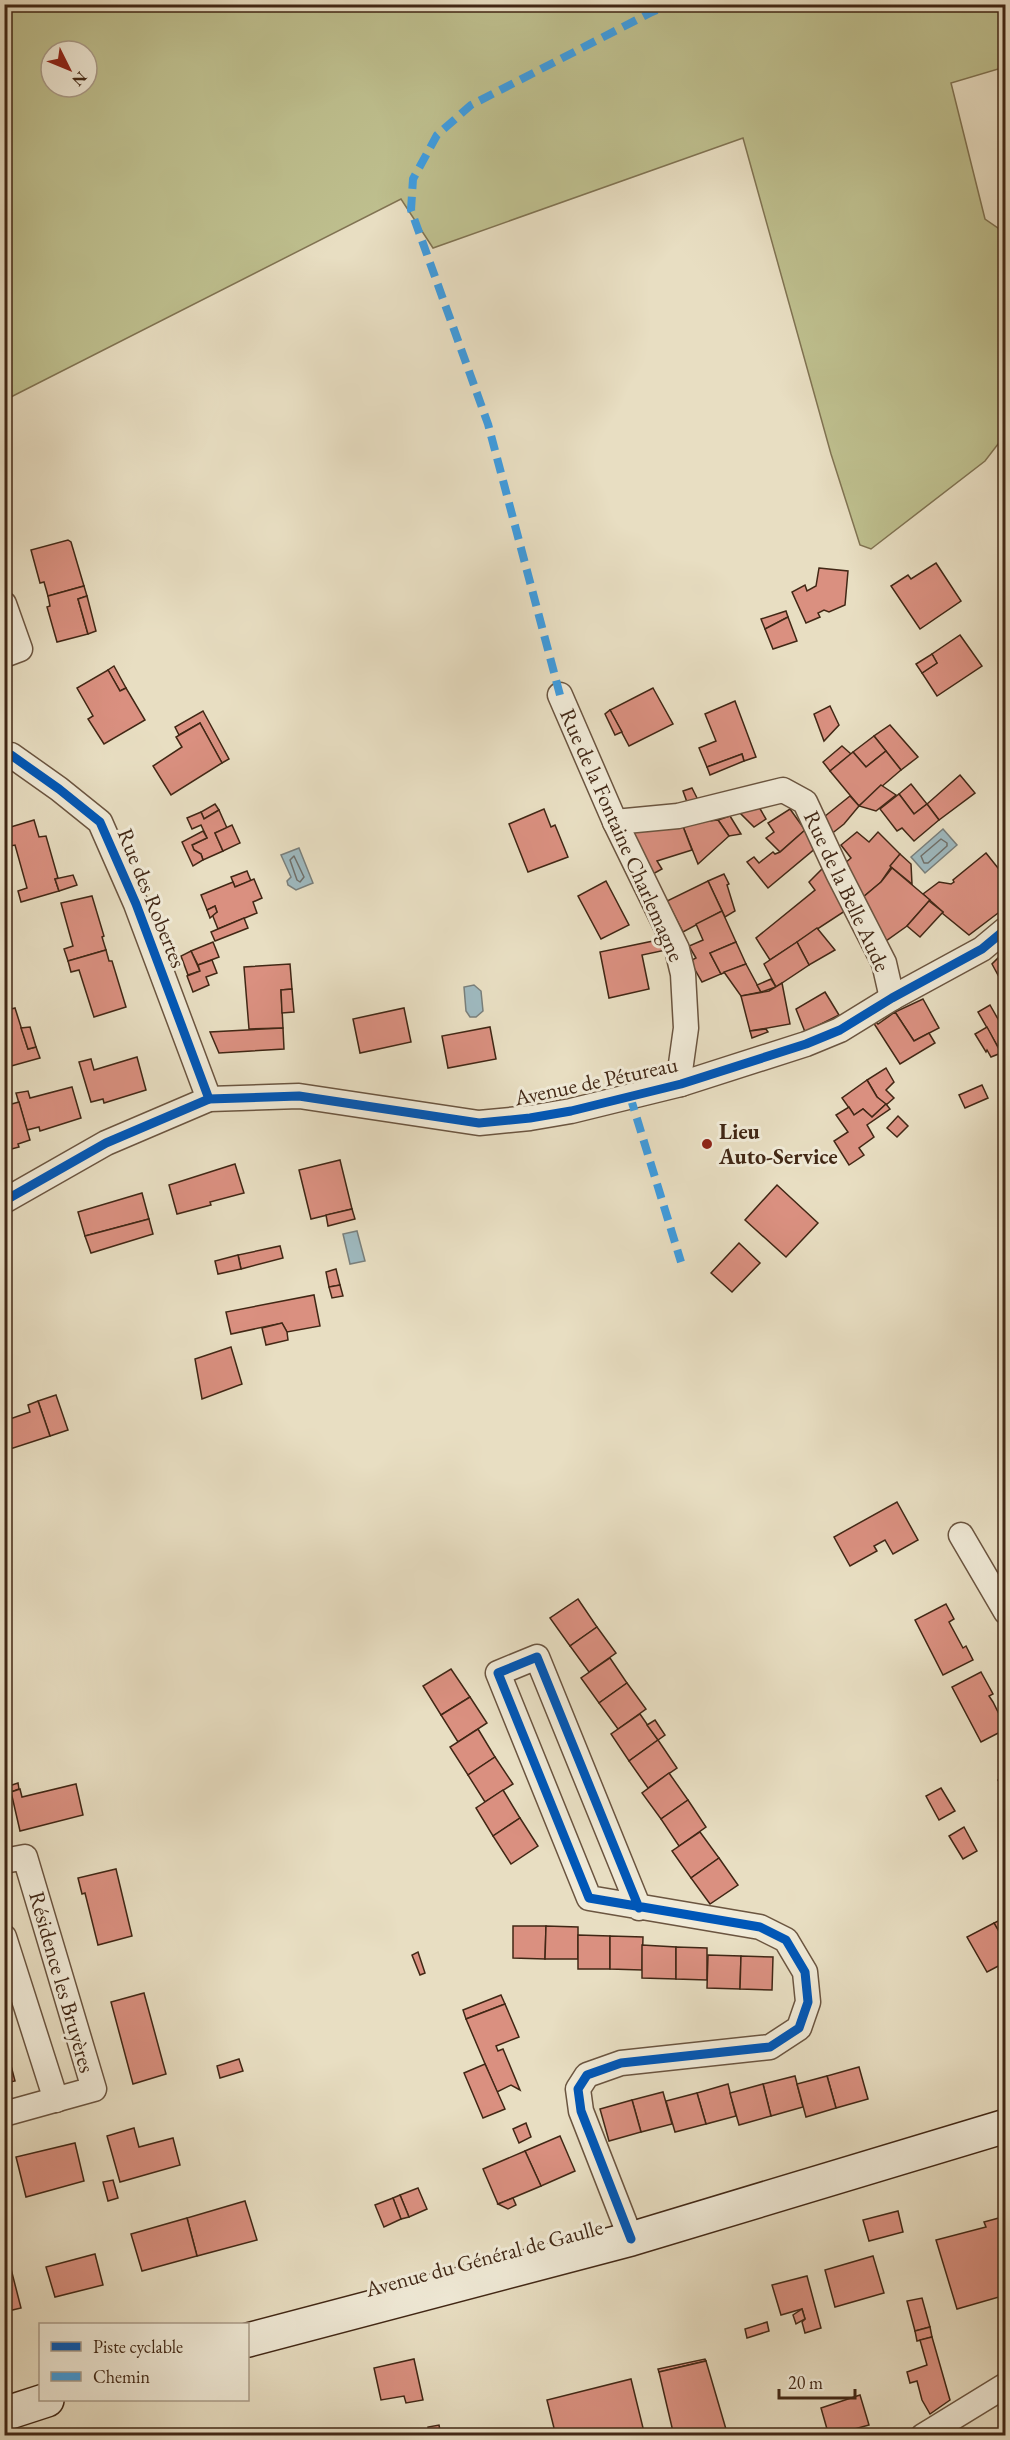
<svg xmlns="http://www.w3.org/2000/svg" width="1010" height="2440" font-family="'EB Garamond',serif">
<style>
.green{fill:#bebf8e;stroke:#807352;stroke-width:1.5;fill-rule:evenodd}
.water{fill:#9eb9bf;stroke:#797f7b;stroke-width:1.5}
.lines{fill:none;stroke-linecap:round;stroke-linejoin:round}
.shore{stroke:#70706a;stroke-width:1.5}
.building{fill:#da9080;stroke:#412715;stroke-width:1.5}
.minor-casing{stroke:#6b5540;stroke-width:27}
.secondary-casing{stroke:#412715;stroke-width:36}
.minor{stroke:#f0ead7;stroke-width:24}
.secondary{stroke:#f0ead7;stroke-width:33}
.quiet{stroke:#3f9cdf;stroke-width:8;stroke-dasharray:15 8;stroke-linecap:butt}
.cycleway-casing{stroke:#f0ead7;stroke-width:13}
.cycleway{stroke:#0057b8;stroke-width:9}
.poi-dot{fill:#8f2418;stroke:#f0ead7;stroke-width:2}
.labels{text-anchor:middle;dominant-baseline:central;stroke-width:6;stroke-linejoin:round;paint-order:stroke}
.street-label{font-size:22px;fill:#412715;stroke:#f0ead7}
.poi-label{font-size:22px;font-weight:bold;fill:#412715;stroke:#f0ead7;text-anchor:start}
</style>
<rect width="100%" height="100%" fill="#e8dec2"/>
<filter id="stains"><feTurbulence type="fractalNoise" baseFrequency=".00333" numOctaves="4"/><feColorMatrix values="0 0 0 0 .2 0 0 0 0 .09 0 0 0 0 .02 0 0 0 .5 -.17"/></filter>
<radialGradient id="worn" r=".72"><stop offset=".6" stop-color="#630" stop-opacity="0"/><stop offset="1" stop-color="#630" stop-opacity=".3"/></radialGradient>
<path class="green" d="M5 4 1005 5V67L951 83 985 219 1005 233V435L985 461 871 549 860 545 831 454 743 138 433 248 401 199 5 400ZM51 51H87V87H51Z"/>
<g class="water">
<polygon points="943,829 957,845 925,873 911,857"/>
<polygon points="299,848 313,883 296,890 288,885 287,881 291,877 281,855"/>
<polygon points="474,985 481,991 483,1011 476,1017 470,1017 466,1011 464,987"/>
<polygon points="357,1231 365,1261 350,1264 343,1234"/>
</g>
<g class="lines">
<g class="shore">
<polygon points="941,839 947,843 947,846 928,863 924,863 921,856"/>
<polygon points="294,856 304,877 300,882 297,880 290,860"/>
</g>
</g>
<g class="building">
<polygon points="68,540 71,542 84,586 48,596 44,582 40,583 31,550"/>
<polygon points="936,563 961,601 920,629 891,586 908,575 911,579"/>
<polygon points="819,568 848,571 845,605 829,612 824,610 818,613 820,617 806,623 792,592 805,585 807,591 816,586"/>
<polygon points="84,586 87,596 78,599 88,634 57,642 47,607 50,606 48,596"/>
<polygon points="87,596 96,631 88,634 78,599"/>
<polygon points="786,611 788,617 765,629 761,619"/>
<polygon points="788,617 797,641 773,649 765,629"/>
<polygon points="960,635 982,666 937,696 922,673 937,663 932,654"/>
<polygon points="932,654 937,663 922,673 916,664"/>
<polygon points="114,666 126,688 120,691 108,670"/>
<polygon points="108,670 120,691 126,688 145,720 104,744 88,719 93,716 77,688"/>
<polygon points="653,688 673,724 629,746 610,710"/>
<polygon points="735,701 756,757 744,761 742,754 707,767 699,748 716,741 705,714"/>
<polygon points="830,706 839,725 824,741 814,714"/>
<polygon points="610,710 622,732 615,735 605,714"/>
<polygon points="203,711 229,759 222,763 200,723 179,735 175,727"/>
<polygon points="200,723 222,763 171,795 153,766 182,747 176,737"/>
<polygon points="890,725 918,757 901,770 874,736"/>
<polygon points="874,736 886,751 866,767 853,752"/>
<polygon points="842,746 851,754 830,771 823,762"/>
<polygon points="886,751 901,770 859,806 830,771 853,752 866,767"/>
<polygon points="742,754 744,761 710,775 707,767"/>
<polygon points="960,775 975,793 939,820 927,804"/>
<polygon points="911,784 927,804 914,814 899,794"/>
<polygon points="881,785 896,795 876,811 859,806"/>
<polygon points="692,788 699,802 688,805 683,791"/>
<polygon points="899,794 914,814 927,804 939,820 914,841 902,828 897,831 880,809"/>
<polygon points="850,796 859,806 844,824 830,835 819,821"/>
<polygon points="215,804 219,810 204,819 201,812"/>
<polygon points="759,807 766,819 754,827 740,813"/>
<polygon points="544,809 551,827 555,825 568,857 528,872 509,824"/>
<polygon points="790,809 805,830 780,852 766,838 774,832 768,823"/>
<polygon points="219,810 227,828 215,833 223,851 203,860 201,854 194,850 192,845 207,838 201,825 192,829 187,818 201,812 204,819"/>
<polygon points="730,816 741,834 729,836 718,820"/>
<polygon points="34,820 39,837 46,836 58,878 55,879 59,891 21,902 18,891 27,888 15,845 5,847 4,829"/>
<polygon points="718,820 729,836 698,864 682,824"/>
<polygon points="682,824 692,850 657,861 662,869 653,874 635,839 634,833 639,830"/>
<polygon points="232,825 240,843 223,851 215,833"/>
<polygon points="805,830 817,847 768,888 747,862 754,857 759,863 773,852 775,854 780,852"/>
<polygon points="203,831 207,838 192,845 194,850 201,854 203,860 193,866 182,842"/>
<polygon points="857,832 869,842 878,832 900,854 881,882 861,899 844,864 851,858 841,845"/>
<polygon points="986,853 1006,878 1006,907 969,935 942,913 943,912 923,894 939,882 951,884 954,882 953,880"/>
<polygon points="900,854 911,864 912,884 890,866"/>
<polygon points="823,868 848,909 770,960 756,938 815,890 809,882"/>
<polygon points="892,868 930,900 907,926 883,943 862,898 881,882"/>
<polygon points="247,871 251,881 235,887 231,877"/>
<polygon points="724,874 729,884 727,885 735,911 725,917 708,881"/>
<polygon points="73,875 77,885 59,891 55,879"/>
<polygon points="254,879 262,898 253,902 257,913 218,929 212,914 217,912 215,906 207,910 201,895 233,882 235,887"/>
<polygon points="606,881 629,925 601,939 578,896"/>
<polygon points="708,881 722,911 683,932 667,901"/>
<polygon points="92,896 104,936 102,937 106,950 68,961 64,949 73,946 61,903"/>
<polygon points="929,901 943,912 920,937 907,926"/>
<polygon points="215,906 217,912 210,918 207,910"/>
<polygon points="722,911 736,942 710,953 721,974 702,982 690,961 696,958 689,946 703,940 696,924"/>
<polygon points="244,918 248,928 215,941 211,932"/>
<polygon points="817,928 835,950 809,965 797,942"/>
<polygon points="663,939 666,950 642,955 649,989 609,998 600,952"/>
<polygon points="213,942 219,957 198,965 191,951"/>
<polygon points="736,942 746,964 721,974 710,953"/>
<polygon points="797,942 809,965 776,987 764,964"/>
<polygon points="106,950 109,961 112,961 126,1007 94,1017 79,970 71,972 68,961"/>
<polygon points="1006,950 1006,990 992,964"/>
<polygon points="191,951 200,971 188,975 181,956"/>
<polygon points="212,960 217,973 206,977 209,985 193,992 187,976 200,971 198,965"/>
<polygon points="290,964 292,989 281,990 283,1028 249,1029 244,967"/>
<polygon points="746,964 761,992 741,996 724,972"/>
<polygon points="771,979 776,987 761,992 757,985"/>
<polygon points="782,983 790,1024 750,1031 741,996 769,991"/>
<polygon points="292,989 294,1012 282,1013 281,990"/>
<polygon points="825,992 839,1015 805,1032 796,1009"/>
<polygon points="923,999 939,1028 914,1041 895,1012"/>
<polygon points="990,1005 1006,1033 1006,1061 978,1012"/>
<polygon points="15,1008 28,1049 36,1047 40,1058 4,1068 4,1011"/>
<polygon points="404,1008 411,1042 360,1053 353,1019"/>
<polygon points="895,1012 914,1041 929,1033 935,1043 900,1064 873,1022 875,1021 878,1024"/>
<polygon points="30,1027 36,1047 28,1049 21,1028"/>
<polygon points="490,1027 496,1059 448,1068 442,1036"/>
<polygon points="987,1027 1001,1053 991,1057 987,1050 986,1052 975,1034"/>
<polygon points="283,1028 284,1049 219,1053 210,1032"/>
<polygon points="766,1029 768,1032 752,1038 750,1031"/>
<polygon points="137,1057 146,1090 104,1103 103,1099 91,1102 79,1062 91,1059 94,1070"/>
<polygon points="886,1068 894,1082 886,1090 894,1098 886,1105 877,1097 867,1080"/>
<polygon points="867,1080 877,1097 886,1104 872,1117 863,1109 854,1115 842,1098"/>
<polygon points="982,1085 988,1098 965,1108 959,1095"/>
<polygon points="72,1087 81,1118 40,1131 39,1127 27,1130 16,1093 28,1091 30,1098"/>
<polygon points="19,1102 30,1140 18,1144 19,1147 4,1151 4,1115 10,1114 8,1105"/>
<polygon points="886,1104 890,1109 867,1125 874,1137 859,1148 864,1155 849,1165 834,1141 848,1132 836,1115 849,1107 854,1115 863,1109 872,1117"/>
<polygon points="898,1116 908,1126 897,1137 887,1128"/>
<polygon points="340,1160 352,1209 311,1219 299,1170"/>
<polygon points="235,1164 244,1193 210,1202 211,1205 177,1214 169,1185"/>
<polygon points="777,1185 818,1223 786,1257 745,1220"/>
<polygon points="142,1193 149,1219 85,1236 78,1212"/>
<polygon points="352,1209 355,1219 328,1226 326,1215"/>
<polygon points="149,1219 153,1234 91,1253 85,1236"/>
<polygon points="739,1243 760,1263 732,1292 711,1273"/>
<polygon points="280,1246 283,1258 241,1269 238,1255"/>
<polygon points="238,1255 241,1269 218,1274 215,1261"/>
<polygon points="336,1269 340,1285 329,1287 326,1272"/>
<polygon points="340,1285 343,1296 332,1298 329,1287"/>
<polygon points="314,1295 320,1326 287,1332 282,1323 231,1334 226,1312"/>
<polygon points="282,1323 287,1332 288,1340 266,1345 262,1328"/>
<polygon points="231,1347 242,1384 202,1399 195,1359"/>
<polygon points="56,1395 68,1430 50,1436 38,1401"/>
<polygon points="38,1401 50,1436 4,1451 4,1421 30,1412 28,1405"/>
<polygon points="897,1502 918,1540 893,1554 885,1540 874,1546 877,1551 850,1566 834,1537"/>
<polygon points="578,1599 597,1627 570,1646 550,1618"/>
<polygon points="946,1604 954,1619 949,1622 963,1648 966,1646 973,1660 943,1675 915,1620"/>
<polygon points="597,1627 616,1653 589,1672 570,1646"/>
<polygon points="610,1658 627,1683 599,1703 581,1678"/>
<polygon points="451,1669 470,1697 441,1715 423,1686"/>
<polygon points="981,1672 993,1694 989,1696 993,1702 999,1714 1003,1712 1006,1717 1006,1729 981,1742 952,1687"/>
<polygon points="627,1683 646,1709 618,1729 599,1703"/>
<polygon points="470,1697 487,1723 458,1742 441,1715"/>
<polygon points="640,1714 658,1740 629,1761 611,1734"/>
<polygon points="655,1720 665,1735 658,1740 647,1725"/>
<polygon points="478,1729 495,1757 468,1775 450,1747"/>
<polygon points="658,1740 677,1768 648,1788 629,1761"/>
<polygon points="495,1757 513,1784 485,1802 468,1775"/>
<polygon points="669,1773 688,1800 661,1819 642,1793"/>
<polygon points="1006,1776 1006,1794 998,1780"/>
<polygon points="18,1783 19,1789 11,1792 9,1786"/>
<polygon points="76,1784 83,1815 20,1831 11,1792 20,1789 22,1797"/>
<polygon points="941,1788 955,1811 939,1820 926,1796"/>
<polygon points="503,1790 520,1818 493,1836 476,1808"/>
<polygon points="688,1800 706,1827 679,1846 661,1819"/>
<polygon points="520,1818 538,1846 511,1864 493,1836"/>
<polygon points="964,1827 977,1851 963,1859 949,1836"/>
<polygon points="700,1832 719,1858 691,1878 672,1851"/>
<polygon points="719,1858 738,1885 710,1904 691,1878"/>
<polygon points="116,1869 132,1936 98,1945 85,1893 82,1894 78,1878"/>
<polygon points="1006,1917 1006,1944 994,1923"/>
<polygon points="994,1923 1006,1944 1006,1962 987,1972 967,1937"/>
<polygon points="513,1926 546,1926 545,1959 513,1958"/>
<polygon points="546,1926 578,1927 578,1959 545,1959"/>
<polygon points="578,1935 610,1936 610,1969 578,1969"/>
<polygon points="610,1936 643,1937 642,1970 610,1969"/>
<polygon points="642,1945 676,1947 676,1979 642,1978"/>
<polygon points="676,1947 707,1948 707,1980 676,1979"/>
<polygon points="418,1952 425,1973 420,1975 412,1955"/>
<polygon points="708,1955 741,1956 740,1989 707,1988"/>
<polygon points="741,1956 773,1957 772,1990 740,1989"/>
<polygon points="144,1993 166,2074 133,2084 111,2002"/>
<polygon points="501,1995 505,2004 466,2019 463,2010"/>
<polygon points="505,2004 519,2037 496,2046 498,2051 503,2049 520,2090 511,2085 497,2092 466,2019"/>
<polygon points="4,2039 15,2081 4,2083"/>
<polygon points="239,2059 243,2071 220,2078 217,2066"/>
<polygon points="485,2064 505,2109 483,2118 464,2073"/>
<polygon points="859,2067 868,2099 836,2108 827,2076"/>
<polygon points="795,2076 803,2107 771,2116 763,2084"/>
<polygon points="827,2076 836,2108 806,2117 797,2084"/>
<polygon points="728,2084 736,2116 706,2124 697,2093"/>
<polygon points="763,2084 771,2116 739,2125 730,2093"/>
<polygon points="663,2092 672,2124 641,2132 632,2100"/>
<polygon points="697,2093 706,2124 675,2132 666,2101"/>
<polygon points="632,2100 641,2132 609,2141 600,2109"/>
<polygon points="526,2123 531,2137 519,2143 513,2129"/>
<polygon points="134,2128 139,2147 173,2138 180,2165 120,2182 107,2136"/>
<polygon points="560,2136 575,2171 541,2186 525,2151"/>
<polygon points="75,2143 84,2181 26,2197 16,2157"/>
<polygon points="525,2151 541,2186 498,2204 483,2169"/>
<polygon points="113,2180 118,2198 108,2201 103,2182"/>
<polygon points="418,2188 427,2209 409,2217 400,2195"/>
<polygon points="400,2195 409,2217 401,2219 393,2198"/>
<polygon points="393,2198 401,2219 384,2227 375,2205"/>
<polygon points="513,2198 516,2205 508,2209 498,2204"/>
<polygon points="245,2201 257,2240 197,2256 187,2218"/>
<polygon points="898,2211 903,2232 869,2241 863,2220"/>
<polygon points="1006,2216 1006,2295 957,2309 936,2240 986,2227 984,2222"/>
<polygon points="187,2218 197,2256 142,2271 131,2234"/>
<polygon points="95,2254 103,2285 55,2297 46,2267"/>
<polygon points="873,2256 884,2293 835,2307 825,2270"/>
<polygon points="10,2265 21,2308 4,2312 4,2267"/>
<polygon points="807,2276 821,2328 805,2333 802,2322 805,2319 802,2309 781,2315 772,2285"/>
<polygon points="922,2298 930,2327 915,2331 907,2301"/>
<polygon points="802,2309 805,2319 796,2324 793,2315"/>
<polygon points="767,2322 769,2331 747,2338 745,2329"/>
<polygon points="930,2327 932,2337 917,2341 915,2331"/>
<polygon points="932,2337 950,2400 930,2414 922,2400 917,2381 910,2383 907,2372 927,2365 920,2340"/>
<polygon points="414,2359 423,2400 406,2403 404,2396 381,2400 374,2368"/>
<polygon points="705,2359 706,2361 659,2372 658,2369"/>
<polygon points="706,2361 728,2436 674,2436 659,2372"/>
<polygon points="631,2379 645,2436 556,2436 547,2400"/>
<polygon points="860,2395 869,2425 829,2436 821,2408"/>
<polygon points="439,2425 441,2436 429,2436 428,2427"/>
</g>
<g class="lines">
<g class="minor-casing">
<g id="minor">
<polyline points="4,604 20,649 4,655"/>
<polyline points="560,695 615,822 677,949 683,974 686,1028 680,1071 681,1084"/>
<polyline points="4,757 11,755 59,789 100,822 136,904 209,1099"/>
<polyline points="615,822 678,816 783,790 805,802 838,873 884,963 892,998"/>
<polyline points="4,1201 106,1143 209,1099 299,1096 479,1123 530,1118 571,1111 681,1084 806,1044 840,1030 892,998 982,949 1006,929"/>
<polyline points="961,1535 1006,1612"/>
<polyline points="4,1861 25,1857 94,2089 4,2114"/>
<polyline points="4,1937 56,2100"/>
<polyline points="631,2239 581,2111 578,2089 587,2075 621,2063 770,2047 799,2028 808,2002 805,1972 786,1940 760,1927 589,1898 498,1673 537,1657 639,1908"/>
<polyline points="923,2436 1006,2385"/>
</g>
</g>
<g class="secondary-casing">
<g id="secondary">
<polyline points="248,2340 631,2239 1006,2126"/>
<polyline points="4,2414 47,2400"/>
</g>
</g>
<use href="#minor" class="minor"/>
<use href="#secondary" class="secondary"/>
<g class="quiet">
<polyline points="560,695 488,424 411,210 413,179 437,135 471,105 652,12 672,4"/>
<polyline points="630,1096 681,1262"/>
</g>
<g class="cycleway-casing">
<g id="cycleway">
<polyline points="4,757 11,755 59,789 100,822 136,904 209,1099"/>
<polyline points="4,1201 106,1143 209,1099 299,1096 479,1123 530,1118 571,1111 681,1084 806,1044 840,1030 892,998 982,949 1006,929"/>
<polyline points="631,2239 581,2111 578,2089 587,2075 621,2063 770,2047 799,2028 808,2002 805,1972 786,1940 760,1927 589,1898 498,1673 537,1657 639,1908"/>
</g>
</g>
<use href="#cycleway" class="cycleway"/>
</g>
<circle class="poi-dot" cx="707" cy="1144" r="6"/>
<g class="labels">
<g class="street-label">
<text transform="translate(622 835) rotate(66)">Rue de la Fontaine Charlemagne</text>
<text transform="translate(847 891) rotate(65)">Rue de la Belle Aude</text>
<text transform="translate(152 898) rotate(68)">Rue des Robertes</text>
<text transform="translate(596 1081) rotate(-12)">Avenue de Pétureau</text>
<text transform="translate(62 1982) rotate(74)">Résidence les Bruyères</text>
<text transform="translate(484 2258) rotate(-15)">Avenue du Général de Gaulle</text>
</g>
<g class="poi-label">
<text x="719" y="1131">Lieu<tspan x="719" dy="25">Auto-Service</tspan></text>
</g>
</g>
<rect width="1010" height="2440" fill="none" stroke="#e8dec2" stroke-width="24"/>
<rect x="6" y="6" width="998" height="2428" fill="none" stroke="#412715" stroke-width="3"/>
<rect x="12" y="12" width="986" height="2416" fill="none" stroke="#412715" stroke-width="1.5"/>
<rect x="39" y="2323" width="210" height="78" fill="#f0ead7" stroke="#aa9c89" stroke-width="1.5"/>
<rect x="51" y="2342" width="30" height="9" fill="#0057b8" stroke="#aa9c89" stroke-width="1.5"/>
<text x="93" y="2353" font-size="18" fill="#412715">Piste cyclable</text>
<rect x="51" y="2372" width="30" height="9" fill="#3f9cdf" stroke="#aa9c89" stroke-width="1.5"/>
<text x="93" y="2383" font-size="18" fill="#412715">Chemin</text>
<g transform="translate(69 69) rotate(133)"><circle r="28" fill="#f0ead7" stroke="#aa9c89" stroke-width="1.5"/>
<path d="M0-4.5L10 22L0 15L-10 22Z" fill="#8f2418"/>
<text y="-9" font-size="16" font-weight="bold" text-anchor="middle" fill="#412715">N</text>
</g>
<path d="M779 2389v9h76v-9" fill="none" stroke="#412715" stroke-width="3"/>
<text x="788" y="2389" font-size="18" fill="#412715" stroke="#f0ead7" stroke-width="4.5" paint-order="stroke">20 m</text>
<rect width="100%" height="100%" filter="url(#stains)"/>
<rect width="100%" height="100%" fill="url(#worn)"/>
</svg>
